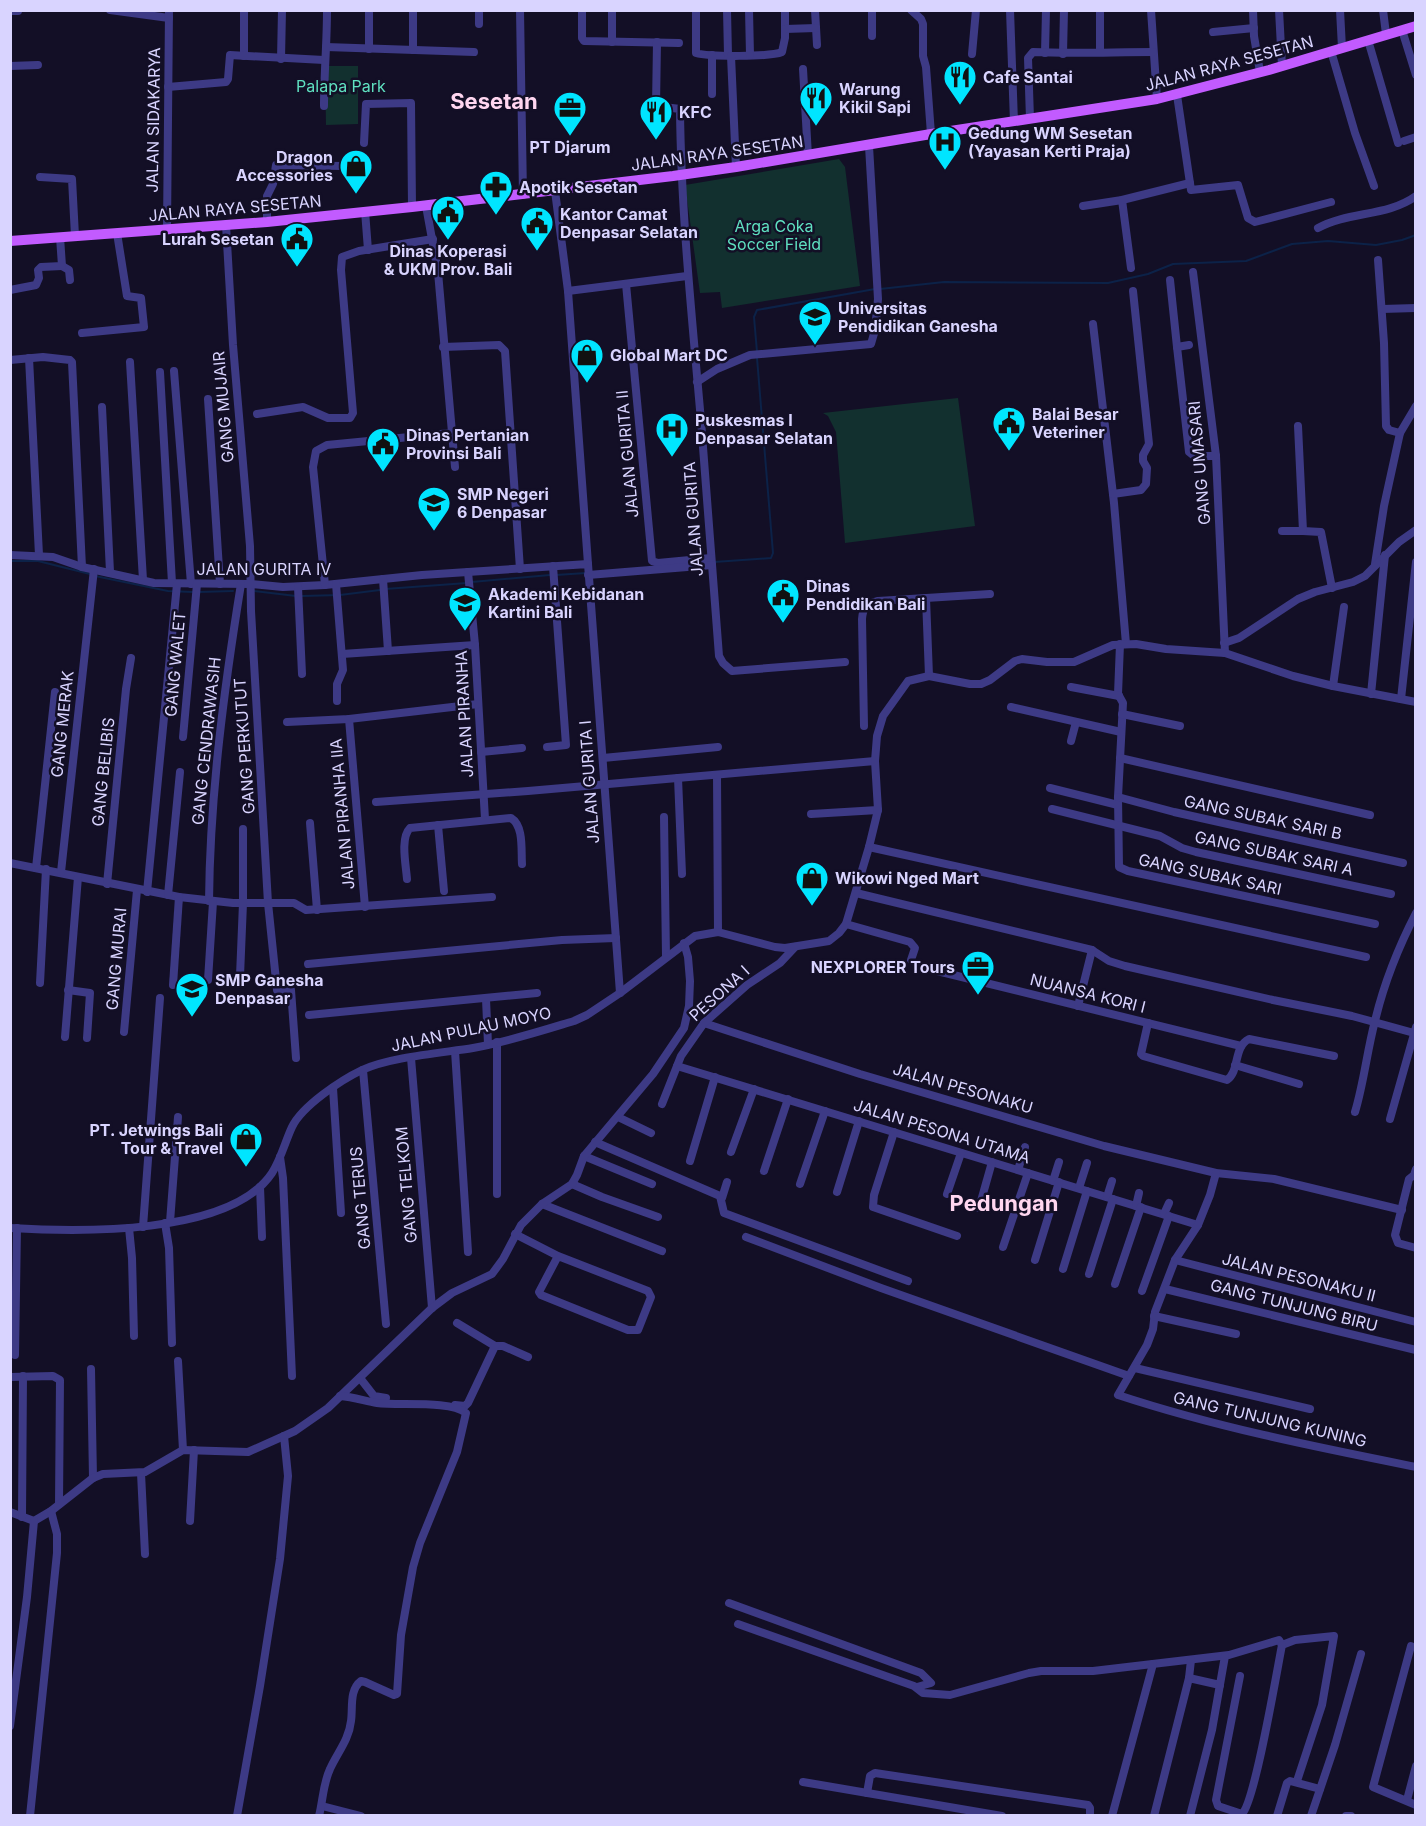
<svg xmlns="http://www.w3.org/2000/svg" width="1426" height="1826" font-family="Inter,sans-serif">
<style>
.green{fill:#12302f}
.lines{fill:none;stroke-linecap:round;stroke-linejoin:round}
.stream{stroke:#0c2248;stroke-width:2}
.minor{stroke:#3d3a85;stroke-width:8}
.major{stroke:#c25bff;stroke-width:10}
.labels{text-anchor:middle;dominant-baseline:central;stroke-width:5;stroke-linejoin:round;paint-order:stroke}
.street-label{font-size:16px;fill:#d9d4ff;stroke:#130f26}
.poi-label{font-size:16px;font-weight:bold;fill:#d9d4ff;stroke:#130f26;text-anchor:start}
.park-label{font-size:16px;fill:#5fe0c0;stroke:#130f26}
.district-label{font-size:22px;font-weight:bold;fill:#ffd6f0;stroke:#130f26}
</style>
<rect width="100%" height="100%" fill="#130f26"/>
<g class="green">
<polygon points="325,66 358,66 358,124 326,125"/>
<polygon points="839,159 845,167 860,286 722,308 720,292 700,293 685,185"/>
<polygon points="958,398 975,526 845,543 836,432 828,416 823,413"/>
</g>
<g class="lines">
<g class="stream">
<polyline points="880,289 944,282 1108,283 1148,274 1173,264 1246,261 1292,244 1328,241 1376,245 1402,240 1416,235"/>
<polyline points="757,352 754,317 757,310 875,289"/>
<polyline points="10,561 38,561 90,574"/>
<polyline points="714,562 771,558 773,553 757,358"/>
<polyline points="556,575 586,573"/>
<polyline points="95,576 168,591 193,592"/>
<polyline points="472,582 550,575"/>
<polyline points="385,589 467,583"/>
<polyline points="254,591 296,596"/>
<polyline points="199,592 233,591"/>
<polyline points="302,596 340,595 380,590"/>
</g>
<g class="minor">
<polyline points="110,10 169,18"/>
<polyline points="244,10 244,56"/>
<polyline points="479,10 479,24"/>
<polyline points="520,10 523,195"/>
<polyline points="582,10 582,38 584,41 679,43"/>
<path d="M696 10V53C709 57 770 57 782 52L785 38V10"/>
<polyline points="727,10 728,55"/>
<polyline points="749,10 750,55"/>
<polyline points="815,10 817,45"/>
<polyline points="872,10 872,36"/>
<polyline points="911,10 921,19 923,24 923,56 926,67 931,134"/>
<polyline points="1010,10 1014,122"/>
<polyline points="1100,10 1100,52"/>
<polyline points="1151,10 1157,99"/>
<polyline points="1253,10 1254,36 1260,72"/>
<polyline points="1279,10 1282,66"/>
<polyline points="1340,10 1342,48"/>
<polyline points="1383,10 1386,34"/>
<polyline points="10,11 18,11"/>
<polyline points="785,29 816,28"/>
<polyline points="1402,30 1416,75"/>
<polyline points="1213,32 1254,28"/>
<polyline points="1368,40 1398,143"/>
<polyline points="612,42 612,10"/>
<path d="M657 42 656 106 680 109C681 213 692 317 701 421 707 499 713 578 719 656L723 663 732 671 845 662"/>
<polyline points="326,47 474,52"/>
<polyline points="369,49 369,10"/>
<polyline points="413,50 413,10"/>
<polyline points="1331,51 1355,133 1374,186"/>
<polyline points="1045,53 1046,10"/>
<polyline points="972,54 976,10"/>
<polyline points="1063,54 1064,10"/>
<polyline points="731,56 736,167"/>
<polyline points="281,59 282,10"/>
<polyline points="10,66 38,65"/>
<polyline points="803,69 808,156"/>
<polyline points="168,87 226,82 228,79 230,55 324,60"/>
<polyline points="712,94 712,55"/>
<polyline points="1177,95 1191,190 1238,185 1248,218 1255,222 1331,202"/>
<path d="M324 106C324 74 327 43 327 10"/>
<path d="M1030 119 1028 58 1033 52C1073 54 1113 52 1153 52"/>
<polyline points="1404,141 1416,137"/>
<polyline points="364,143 366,104 411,103 412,207"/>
<polyline points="40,177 72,179 75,236"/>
<polyline points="555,191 568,291 588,564"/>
<polyline points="1122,200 1131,268"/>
<polyline points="426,206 438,272 455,467"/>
<polyline points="1083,206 1122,200 1190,183"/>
<polyline points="365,211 368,250"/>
<polyline points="267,222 267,196 273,184 276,165 343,166"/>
<polyline points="226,225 233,345 250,546 251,611 268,903 277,990 291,990 296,1058"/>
<path d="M1318 228C1349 211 1387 217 1416 196"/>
<polyline points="167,229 169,10"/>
<polyline points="1378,260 1384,343 1386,426 1389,430 1400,433"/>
<polyline points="62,266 69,270 70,280"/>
<polyline points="1193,272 1216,456 1225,653"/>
<polyline points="1170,280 1177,347"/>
<polyline points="626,284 652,561 658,563 711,558"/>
<polyline points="10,290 36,285 39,278 38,270 41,267 62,266 60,237"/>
<polyline points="568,291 687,276"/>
<polyline points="1382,309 1416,308"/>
<polyline points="1093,324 1114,503 1126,644"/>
<polyline points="82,333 144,327 141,298 127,296 117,233"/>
<polyline points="1189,345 1177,347 1189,452 1194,456 1216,456"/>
<polyline points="443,347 499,345 505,351 520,569"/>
<polyline points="29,358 39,555"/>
<polyline points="10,360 43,357 70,360 72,362 82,567"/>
<polyline points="130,362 143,580"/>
<polyline points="174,371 191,584"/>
<polyline points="160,372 172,583"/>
<polyline points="697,382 717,369 750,355 871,344 875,330 878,299 869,146"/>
<polyline points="208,399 220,584"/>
<polyline points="102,407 110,572"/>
<polyline points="257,414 303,407 328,418 350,418 353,413 341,270 342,257 359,251 433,239"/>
<polyline points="1298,426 1303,531 1321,532 1332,588"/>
<polyline points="1113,494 1141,490 1146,484 1147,468 1143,461 1143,455 1149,444 1133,291"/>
<polyline points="1282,531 1303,531"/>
<polyline points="10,555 53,557 82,567 154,583 251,584 283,587 325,585 422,575 588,564 620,993"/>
<polyline points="1375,564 1384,506 1400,433 1416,406"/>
<polyline points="468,572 475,645 485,819"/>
<polyline points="588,575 712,565"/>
<polyline points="383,579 388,651"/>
<polyline points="336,584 343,670 337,684 337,701"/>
<polyline points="325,585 313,467 316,451 327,445 451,433"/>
<polyline points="298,587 302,674"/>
<polyline points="926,598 929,676"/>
<polyline points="1224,643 1239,638 1298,599 1315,592 1353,582 1365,576 1399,542 1416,530"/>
<polyline points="1120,644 1118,694 1123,703 1118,797 1119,867 1128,871 1375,924"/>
<polyline points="342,654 475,645"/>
<polyline points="1333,686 1344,607"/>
<polyline points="1071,687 1119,696"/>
<polyline points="1371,694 1385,555"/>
<polyline points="1401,699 1416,562"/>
<polyline points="1011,707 1121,732"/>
<polyline points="1122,714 1180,726"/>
<polyline points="349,719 365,907"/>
<polyline points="287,722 349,719 478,704"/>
<path d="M864 726 862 619C863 607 866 604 878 601L990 594"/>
<polyline points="183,737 197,584"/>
<polyline points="1071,741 1076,722"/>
<polyline points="547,747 566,745 553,566"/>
<polyline points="481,752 522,748"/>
<polyline points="603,758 718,747"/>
<polyline points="1120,758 1370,815"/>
<polyline points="717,775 718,932"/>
<polyline points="678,778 682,874"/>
<polyline points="1050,788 1118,805"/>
<polyline points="1118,797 1174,812 1403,863"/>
<polyline points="376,802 528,791 875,761"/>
<polyline points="1052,809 1160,836 1182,848 1196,852 1391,894"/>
<polyline points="811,814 878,810"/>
<polyline points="664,817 666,957"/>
<polyline points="310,823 317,910"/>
<polyline points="438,825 444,891"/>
<polyline points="869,847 1366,957"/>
<polyline points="10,863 179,897 233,903 294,903 306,910 492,897"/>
<polyline points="36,868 55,692"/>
<polyline points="61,872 94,569"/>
<path d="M407 879C406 865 400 838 410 828L511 818C524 826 521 850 522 864"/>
<polyline points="107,884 126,689 131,658"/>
<polyline points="147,892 177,584"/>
<polyline points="856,893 1092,950 1109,961 1125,966 1273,1000 1352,1016 1414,1033"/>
<polyline points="168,895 180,772"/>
<path d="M209 901C210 795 224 689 241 584"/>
<polyline points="846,924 910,942 915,948 911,960"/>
<polyline points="308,964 562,940 616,938"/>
<polyline points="929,969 1241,1046"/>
<polyline points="240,976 243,903 243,829"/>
<polyline points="208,980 213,902"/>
<polyline points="40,983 46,869"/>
<polyline points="173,985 179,897"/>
<polyline points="68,990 90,993 87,1038"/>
<polyline points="486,999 488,1044"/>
<polyline points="1078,1006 1092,950"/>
<polyline points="309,1015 537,993"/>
<polyline points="704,1023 860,1074 1104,1146 1216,1173 1274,1179 1402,1210"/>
<path d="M1148 1023 1141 1054 1143 1056 1227 1080C1240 1071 1233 1047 1249 1039L1334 1056"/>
<polyline points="124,1032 137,890"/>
<polyline points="65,1037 78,877"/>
<polyline points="497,1042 497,1194"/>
<polyline points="455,1051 468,1252"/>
<polyline points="411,1058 432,1308"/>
<polyline points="1235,1065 1299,1084"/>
<polyline points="677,1066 1198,1225"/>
<polyline points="363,1070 386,1324"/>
<polyline points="333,1088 341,1213"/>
<polyline points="662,1104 681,1056 704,1023 747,985 780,963 795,947"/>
<path d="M1355 1112C1364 1082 1367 1051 1375 1021 1384 983 1398 948 1416 913"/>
<polyline points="618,1117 651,1133"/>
<polyline points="1390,1119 1416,1027"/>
<polyline points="894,1132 874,1195 873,1207 957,1236"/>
<polyline points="595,1142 720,1196 724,1213 908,1281"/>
<polyline points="731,1152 754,1089"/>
<polyline points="584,1156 652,1184"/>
<polyline points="280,1157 283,1178 292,1376"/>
<polyline points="690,1161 715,1077"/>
<polyline points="1416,1169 1414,1175 1409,1179 1395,1235 1398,1243 1416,1248"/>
<polyline points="1018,1170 1025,1147"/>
<polyline points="764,1171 788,1099"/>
<path d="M1216 1173 1210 1195 1198 1225 1175 1260 1155 1312 1153 1329 1147 1345 1118 1395C1215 1427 1316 1447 1416 1467"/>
<polyline points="1053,1181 1059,1162"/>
<polyline points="572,1184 602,1197 658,1217"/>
<polyline points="800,1184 825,1111"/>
<polyline points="260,1187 262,1237"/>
<polyline points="1079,1188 1087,1163"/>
<polyline points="837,1192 859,1121"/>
<polyline points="947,1194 961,1153"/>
<polyline points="1107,1197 1112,1181"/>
<polyline points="722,1198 727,1182"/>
<polyline points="542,1204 662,1251"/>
<polyline points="1136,1206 1139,1193"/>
<polyline points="979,1208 992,1162"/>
<polyline points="1164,1214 1169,1203"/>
<polyline points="170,1222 178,1117"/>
<polyline points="165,1223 169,1248 172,1343"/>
<polyline points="143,1227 160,998"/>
<path d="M10 1228C78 1232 230 1236 272 1173 281 1159 285 1142 292 1127 302 1106 341 1080 362 1070 390 1057 441 1053 473 1048 507 1042 541 1031 574 1021L587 1015 620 993 695 936 718 932 775 947 785 948 829 941 839 933 846 924 869 847 878 810 875 761 877 736 883 716 908 681 929 676 970 684H981L990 680 1015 661 1022 659 1047 662H1074L1113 645 1136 644 1166 649 1225 653 1293 676 1333 686 1416 702"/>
<polyline points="129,1228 132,1258 134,1336"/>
<polyline points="515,1234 558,1256 648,1291 651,1297 638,1330 628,1330 541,1295 539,1292 558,1256"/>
<polyline points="746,1237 881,1288 1129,1376"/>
<polyline points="1003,1247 1028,1173"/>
<polyline points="1035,1260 1059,1182"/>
<polyline points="1175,1260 1416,1322"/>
<polyline points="1063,1269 1087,1191"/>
<polyline points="1089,1274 1113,1199"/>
<polyline points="1115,1284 1141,1207"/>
<polyline points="1165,1289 1416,1350"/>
<polyline points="1142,1291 1169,1216"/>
<polyline points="1154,1316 1236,1334"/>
<polyline points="457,1323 495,1346 503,1346 528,1357"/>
<polyline points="15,1355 17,1228"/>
<polyline points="178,1361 183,1450"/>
<polyline points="1135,1368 1310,1409"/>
<polyline points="91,1369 93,1478"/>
<polyline points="10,1377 53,1376 60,1380 59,1504"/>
<polyline points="360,1378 374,1396 386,1398"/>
<polyline points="455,1405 465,1406 468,1403 495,1346"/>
<polyline points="141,1473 145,1554"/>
<polyline points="10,1512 34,1521 51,1511 93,1478 103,1474 145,1472 183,1450 248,1452 295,1431 328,1408 432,1308 452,1293 492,1274 503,1259 521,1225 542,1204 572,1184 577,1175 584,1156 653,1074 684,1028 689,1006 690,981 688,957 684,943"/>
<polyline points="22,1517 23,1376"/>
<polyline points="190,1521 194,1450"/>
<polyline points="729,1603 921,1673 931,1683 917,1687"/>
<polyline points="738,1624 914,1686 923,1693 950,1695 1029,1673 1041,1671 1093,1671 1229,1655 1279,1640 1282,1645 1295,1640 1334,1636 1322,1705 1297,1781"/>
<polyline points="1411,1646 1373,1787 1416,1805"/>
<path d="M1240 1676 1216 1800 1218 1806 1242 1814C1255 1802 1277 1670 1282 1645"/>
<polyline points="1189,1678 1220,1685"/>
<polyline points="10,1726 27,1597 34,1521"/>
<polyline points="803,1782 1002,1816"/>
<polyline points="867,1793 870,1776 875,1773 1088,1805 1090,1808 1090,1816"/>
<polyline points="1407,1800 1416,1766"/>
<polyline points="322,1806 361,1816"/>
<polyline points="30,1816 57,1553 57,1534 51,1511"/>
<polyline points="237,1816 260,1686 280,1559 288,1476 284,1436"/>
<path d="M319 1816C323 1800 323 1784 330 1769 337 1753 349 1740 351 1721 353 1708 349 1690 361 1681L365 1682 394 1695 397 1694 401 1635 413 1567 420 1543 457 1452 466 1413C450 1400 399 1406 377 1403 365 1401 353 1397 340 1396"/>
<polyline points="1112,1816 1153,1664"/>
<polyline points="1154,1816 1189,1678 1191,1660"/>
<polyline points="1190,1816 1212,1730 1225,1656"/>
<polyline points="1277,1816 1287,1783 1290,1781 1320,1789"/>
<polyline points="1311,1816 1335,1745 1361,1654"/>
<polyline points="1346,1816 1351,1816"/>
</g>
<polyline class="major" points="10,241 267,222 412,207 673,176 736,167 931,134 1157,99 1269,70 1416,26"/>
</g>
<defs>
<g id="restaurant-pin" transform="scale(1.725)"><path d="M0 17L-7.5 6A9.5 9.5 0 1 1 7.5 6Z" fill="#00e5ff" stroke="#130f26"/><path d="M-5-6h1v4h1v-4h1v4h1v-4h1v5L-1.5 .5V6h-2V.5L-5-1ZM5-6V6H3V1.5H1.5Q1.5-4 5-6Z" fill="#111"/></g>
<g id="office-pin" transform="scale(1.725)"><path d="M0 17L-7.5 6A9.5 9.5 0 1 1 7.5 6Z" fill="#00e5ff" stroke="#130f26"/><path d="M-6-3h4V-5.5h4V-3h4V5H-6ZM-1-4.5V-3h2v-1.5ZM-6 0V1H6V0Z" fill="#111"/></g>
<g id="hospital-pin" transform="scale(1.725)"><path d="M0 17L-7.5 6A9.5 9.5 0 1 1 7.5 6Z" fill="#00e5ff" stroke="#130f26"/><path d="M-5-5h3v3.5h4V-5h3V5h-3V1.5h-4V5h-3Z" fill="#111"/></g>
<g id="shop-pin" transform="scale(1.725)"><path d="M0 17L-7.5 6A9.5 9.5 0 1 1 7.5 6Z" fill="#00e5ff" stroke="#130f26"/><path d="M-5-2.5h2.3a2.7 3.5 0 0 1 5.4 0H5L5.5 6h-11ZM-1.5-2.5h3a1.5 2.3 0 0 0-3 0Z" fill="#111"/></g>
<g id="pharmacy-pin" transform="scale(1.725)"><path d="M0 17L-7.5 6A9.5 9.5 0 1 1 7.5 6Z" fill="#00e5ff" stroke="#130f26"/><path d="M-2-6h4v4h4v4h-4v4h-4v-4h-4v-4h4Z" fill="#111"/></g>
<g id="civic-pin" transform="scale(1.725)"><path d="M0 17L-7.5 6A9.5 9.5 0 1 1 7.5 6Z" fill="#00e5ff" stroke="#130f26"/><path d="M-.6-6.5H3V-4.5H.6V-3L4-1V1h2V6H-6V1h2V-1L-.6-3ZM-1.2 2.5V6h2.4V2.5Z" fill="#111"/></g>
<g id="university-pin" transform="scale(1.725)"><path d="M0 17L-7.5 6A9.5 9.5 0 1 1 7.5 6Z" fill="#00e5ff" stroke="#130f26"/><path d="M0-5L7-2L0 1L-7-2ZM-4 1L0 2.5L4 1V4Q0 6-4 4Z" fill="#111"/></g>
<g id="school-pin" transform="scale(1.725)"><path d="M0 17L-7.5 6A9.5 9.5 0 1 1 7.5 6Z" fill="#00e5ff" stroke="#130f26"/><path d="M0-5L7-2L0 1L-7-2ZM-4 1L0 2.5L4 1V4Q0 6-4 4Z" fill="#111"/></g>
</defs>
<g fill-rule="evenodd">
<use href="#restaurant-pin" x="960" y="77"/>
<use href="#restaurant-pin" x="816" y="98"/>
<use href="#office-pin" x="570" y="108"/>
<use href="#restaurant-pin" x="656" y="112"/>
<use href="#hospital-pin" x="945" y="142"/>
<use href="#shop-pin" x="356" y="166"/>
<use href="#pharmacy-pin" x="496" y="187"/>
<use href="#civic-pin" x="448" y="212"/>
<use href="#civic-pin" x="537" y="223"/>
<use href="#civic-pin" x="297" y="239"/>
<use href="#university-pin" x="815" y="317"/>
<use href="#shop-pin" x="587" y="355"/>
<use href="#civic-pin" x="1009" y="423"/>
<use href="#hospital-pin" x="672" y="429"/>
<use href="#civic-pin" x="383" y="444"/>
<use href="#school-pin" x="434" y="503"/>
<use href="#civic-pin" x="783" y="595"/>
<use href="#university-pin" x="465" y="603"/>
<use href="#shop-pin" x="812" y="878"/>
<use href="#office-pin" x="978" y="967"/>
<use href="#school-pin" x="192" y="989"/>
<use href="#shop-pin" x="246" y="1139"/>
</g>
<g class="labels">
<g class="street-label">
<text transform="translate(1229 63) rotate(-15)">JALAN RAYA SESETAN</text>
<text transform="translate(153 120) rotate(-89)">JALAN SIDAKARYA</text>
<text transform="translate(717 153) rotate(-8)">JALAN RAYA SESETAN</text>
<text transform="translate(235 208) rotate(-5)">JALAN RAYA SESETAN</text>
<text transform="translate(223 407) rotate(-95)">GANG MUJAIR</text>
<text transform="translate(627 454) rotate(-95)">JALAN GURITA II</text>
<text transform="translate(1199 463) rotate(-95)">GANG UMASARI</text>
<text transform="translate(693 519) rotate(-94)">JALAN GURITA</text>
<text x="264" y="569">JALAN GURITA IV</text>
<text transform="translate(175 664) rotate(-85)">GANG WALET</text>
<text transform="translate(464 714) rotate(-93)">JALAN PIRANHA</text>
<text transform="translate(62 724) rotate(-84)">GANG MERAK</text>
<text transform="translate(206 741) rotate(-84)">GANG CENDRAWASIH</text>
<text transform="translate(244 746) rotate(-94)">GANG PERKUTUT</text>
<text transform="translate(103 772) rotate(-84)">GANG BELIBIS</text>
<text transform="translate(589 782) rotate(-94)">JALAN GURITA I</text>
<text transform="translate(342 814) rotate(-95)">JALAN PIRANHA IIA</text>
<text transform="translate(1263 817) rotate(12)">GANG SUBAK SARI B</text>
<text transform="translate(1274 853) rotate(12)">GANG SUBAK SARI A</text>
<text transform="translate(1210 874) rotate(12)">GANG SUBAK SARI</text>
<text transform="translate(116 959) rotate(-85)">GANG MURAI</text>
<text transform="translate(719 993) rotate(-42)">PESONA I</text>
<text transform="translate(1088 993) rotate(14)">NUANSA KORI I</text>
<text transform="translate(471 1029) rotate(-12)">JALAN PULAU MOYO</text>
<text transform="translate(963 1088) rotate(16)">JALAN PESONAKU</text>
<text transform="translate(942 1131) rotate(17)">JALAN PESONA UTAMA</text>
<text transform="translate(406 1185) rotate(-95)">GANG TELKOM</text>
<text transform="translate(360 1198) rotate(-95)">GANG TERUS</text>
<text transform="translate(1299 1277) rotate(14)">JALAN PESONAKU II</text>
<text transform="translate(1294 1305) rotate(14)">GANG TUNJUNG BIRU</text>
<text transform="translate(1270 1419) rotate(13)">GANG TUNJUNG KUNING</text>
</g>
<g class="poi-label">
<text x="983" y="77">Cafe Santai</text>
<text x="839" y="89">Warung<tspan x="839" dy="18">Kikil Sapi</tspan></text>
<text x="679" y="112">KFC</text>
<text x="968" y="133">Gedung WM Sesetan<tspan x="968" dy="18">(Yayasan Kerti Praja)</tspan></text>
<text x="570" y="147" text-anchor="middle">PT Djarum</text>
<text x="333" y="157" text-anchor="end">Dragon<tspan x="333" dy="18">Accessories</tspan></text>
<text x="519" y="187">Apotik Sesetan</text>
<text x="560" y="214">Kantor Camat<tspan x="560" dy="18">Denpasar Selatan</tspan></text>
<text x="274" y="239" text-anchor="end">Lurah Sesetan</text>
<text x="448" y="251" text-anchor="middle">Dinas Koperasi<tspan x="448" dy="18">&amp; UKM Prov. Bali</tspan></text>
<text x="838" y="308">Universitas<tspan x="838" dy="18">Pendidikan Ganesha</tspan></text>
<text x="610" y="355">Global Mart DC</text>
<text x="1032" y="414">Balai Besar<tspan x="1032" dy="18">Veteriner</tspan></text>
<text x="695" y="420">Puskesmas I<tspan x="695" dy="18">Denpasar Selatan</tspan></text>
<text x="406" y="435">Dinas Pertanian<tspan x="406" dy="18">Provinsi Bali</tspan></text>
<text x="457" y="494">SMP Negeri<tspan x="457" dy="18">6 Denpasar</tspan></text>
<text x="806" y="586">Dinas<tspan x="806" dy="18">Pendidikan Bali</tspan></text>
<text x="488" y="594">Akademi Kebidanan<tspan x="488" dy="18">Kartini Bali</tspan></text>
<text x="835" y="878">Wikowi Nged Mart</text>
<text x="955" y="967" text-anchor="end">NEXPLORER Tours</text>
<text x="215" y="980">SMP Ganesha<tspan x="215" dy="18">Denpasar</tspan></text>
<text x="223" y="1130" text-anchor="end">PT. Jetwings Bali<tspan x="223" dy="18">Tour &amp; Travel</tspan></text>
</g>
<g class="park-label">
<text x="341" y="86">Palapa Park</text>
<text x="774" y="226">Arga Coka<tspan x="774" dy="18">Soccer Field</tspan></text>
</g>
<g class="district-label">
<text x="494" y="101">Sesetan</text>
<text x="1004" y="1203">Pedungan</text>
</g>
</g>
<rect width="1426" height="1826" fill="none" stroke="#d9d4ff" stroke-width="24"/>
</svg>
